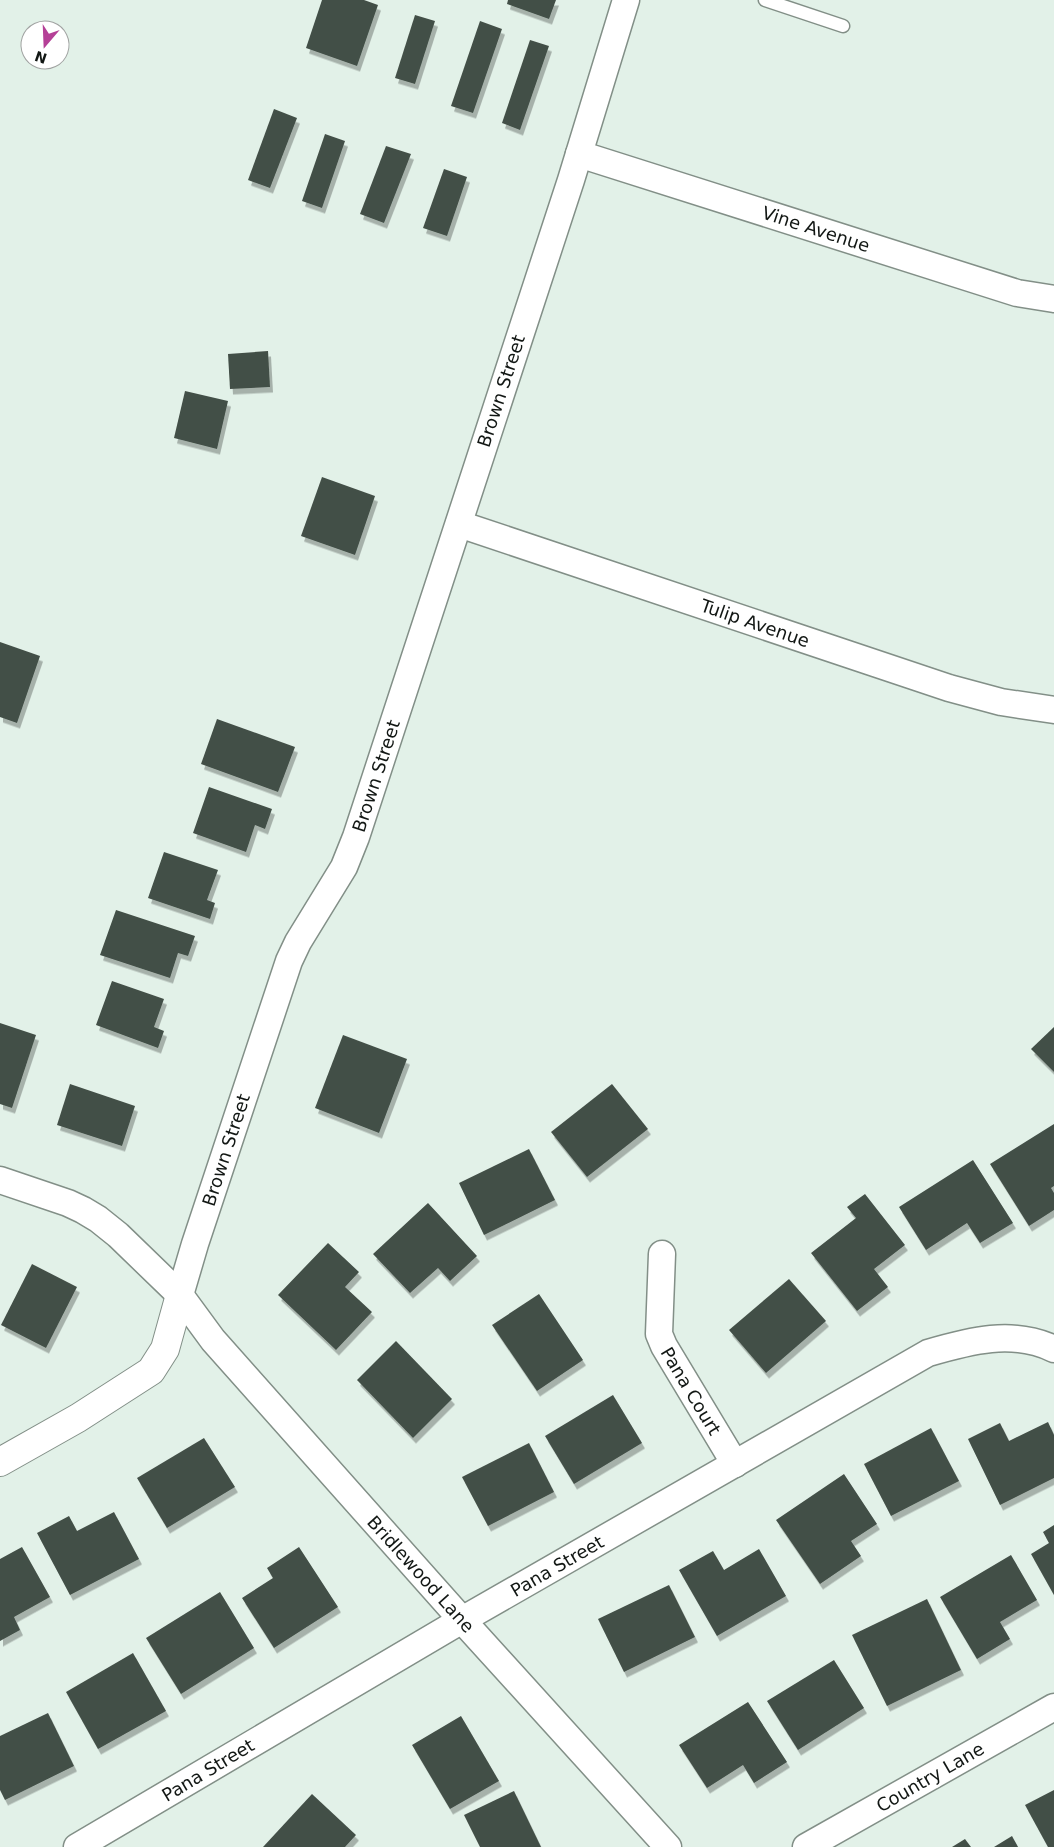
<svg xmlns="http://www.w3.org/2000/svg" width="1054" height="1847" font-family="'DejaVu Sans',sans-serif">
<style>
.building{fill:#434f47;filter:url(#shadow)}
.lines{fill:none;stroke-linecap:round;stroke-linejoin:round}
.service-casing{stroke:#828f87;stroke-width:15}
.minor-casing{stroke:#828f87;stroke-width:29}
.tertiary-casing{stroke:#828f87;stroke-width:30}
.service{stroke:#fff;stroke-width:12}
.minor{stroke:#fff;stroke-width:26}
.tertiary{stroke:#fff;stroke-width:28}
.labels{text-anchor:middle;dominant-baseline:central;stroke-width:5;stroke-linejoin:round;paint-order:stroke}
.street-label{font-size:18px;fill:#121714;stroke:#fff}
</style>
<defs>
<filter id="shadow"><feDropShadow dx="3" dy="5.5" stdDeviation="0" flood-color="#0004"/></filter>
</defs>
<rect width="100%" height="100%" fill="#e2f1e8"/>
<g class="building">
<polygon points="322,0 364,0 378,5 357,66 306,48"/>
<polygon points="508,0 556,0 549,19 507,4"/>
<polygon points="415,15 435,21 415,84 395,78"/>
<polygon points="480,21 502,29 473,113 451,106"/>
<polygon points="530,40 549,46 520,130 502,123"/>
<polygon points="274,109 297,118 270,188 248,180"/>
<polygon points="325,134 345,141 322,208 302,201"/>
<polygon points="386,146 411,154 384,223 360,214"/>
<polygon points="444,169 467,177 447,236 423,228"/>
<polygon points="268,351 270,387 230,389 228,354"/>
<polygon points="185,391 228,401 217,449 174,438"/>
<polygon points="322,477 375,496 355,555 301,536"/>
<polygon points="0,642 40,656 17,723 0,717"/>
<polygon points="217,719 295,747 278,792 201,764"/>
<polygon points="209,787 272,809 265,829 255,825 246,852 193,833"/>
<polygon points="164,852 218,870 207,900 215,903 210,919 148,898"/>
<polygon points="116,910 195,936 188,956 178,953 170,978 100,955"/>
<polygon points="112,981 164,999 154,1027 164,1031 158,1048 96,1025"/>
<polygon points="0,1023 36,1035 12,1108 0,1104"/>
<polygon points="1054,1027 1054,1072 1031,1049"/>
<polygon points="343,1035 407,1059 379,1133 315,1108"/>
<polygon points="70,1084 135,1106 122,1146 57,1125"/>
<polygon points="612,1084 648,1129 587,1177 551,1132"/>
<polygon points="1054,1124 1054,1186 1051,1188 1054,1193 1054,1210 1029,1226 990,1164"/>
<polygon points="529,1149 555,1200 484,1235 459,1183"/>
<polygon points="973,1160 1013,1223 980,1243 967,1223 926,1250 899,1207"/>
<polygon points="865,1194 905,1245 874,1269 888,1287 857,1311 811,1253 856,1218 847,1207"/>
<polygon points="428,1203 477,1256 450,1281 438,1268 410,1293 373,1254"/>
<polygon points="328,1243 359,1272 345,1287 372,1312 336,1350 278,1295"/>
<polygon points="32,1264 77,1287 46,1348 1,1325"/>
<polygon points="789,1279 826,1321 766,1373 729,1330"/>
<polygon points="539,1294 583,1360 537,1391 492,1325"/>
<polygon points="396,1341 452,1399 413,1438 357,1380"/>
<polygon points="613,1395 642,1443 574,1484 545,1436"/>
<polygon points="1048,1422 1054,1435 1054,1478 1000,1505 968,1439 1000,1423 1009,1441"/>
<polygon points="931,1428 959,1481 891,1516 864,1464"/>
<polygon points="204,1438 235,1487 167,1528 137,1478"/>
<polygon points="529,1443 554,1492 488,1526 462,1477"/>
<polygon points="844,1474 877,1524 851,1541 861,1556 820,1584 776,1520"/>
<polygon points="114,1512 139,1559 70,1595 37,1533 69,1516 77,1531"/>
<polygon points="1054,1525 1054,1595 1031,1554 1049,1543 1043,1532"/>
<polygon points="22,1547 50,1597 14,1617 20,1630 0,1641 0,1559"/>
<polygon points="299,1547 338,1607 274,1648 242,1598 273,1578 267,1568"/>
<polygon points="759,1549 786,1596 717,1636 679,1570 713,1551 724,1570"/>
<polygon points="1011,1555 1037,1600 1000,1622 1010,1639 977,1659 940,1597"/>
<polygon points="669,1585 695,1637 624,1672 598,1619"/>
<polygon points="220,1592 254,1648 181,1694 146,1638"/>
<polygon points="927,1599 961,1670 887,1706 852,1635"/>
<polygon points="133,1653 166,1711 98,1749 66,1692"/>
<polygon points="834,1660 864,1708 798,1750 767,1701"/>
<polygon points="748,1702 787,1762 754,1783 743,1765 707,1788 679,1745"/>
<polygon points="48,1713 74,1766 5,1800 0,1790 0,1736"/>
<polygon points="461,1716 499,1781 450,1809 412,1745"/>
<polygon points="1054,1790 1054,1847 1048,1847 1025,1805"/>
<polygon points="514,1791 541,1847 480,1847 464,1815"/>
<polygon points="312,1794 356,1835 345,1847 263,1847"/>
<polygon points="1012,1836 1018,1847 994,1847"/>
<polygon points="965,1839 971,1847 952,1847"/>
</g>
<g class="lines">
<g class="service-casing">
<polyline id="service" points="765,0 843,26"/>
</g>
<g class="minor-casing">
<g id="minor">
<polyline points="579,154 1017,293 1054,299"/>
<polyline points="459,524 949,688 1001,702 1054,710"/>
<polyline points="0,1180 68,1203 83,1210 98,1219 118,1235 180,1295 213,1340 462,1620 668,1847"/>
<polyline points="662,1254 659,1334 664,1346 735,1464"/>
<polyline points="180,1295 195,1244 289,961 298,942 344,867 356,837 571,180 626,0"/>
<path d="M77 1847 462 1620 928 1353C969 1341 1013 1329 1054 1349"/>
<polyline points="806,1847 1054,1707"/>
</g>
</g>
<g class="tertiary-casing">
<polyline id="tertiary" points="0,1462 78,1418 151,1371 165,1349 180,1295"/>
</g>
<use href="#service" class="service"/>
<use href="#minor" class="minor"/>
<use href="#tertiary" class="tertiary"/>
</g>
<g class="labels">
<g class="street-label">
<text transform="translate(816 229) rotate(18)">Vine Avenue</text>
<text transform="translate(501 391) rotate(-72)">Brown Street</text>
<text transform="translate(755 623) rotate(19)">Tulip Avenue</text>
<text transform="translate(376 776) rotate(-72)">Brown Street</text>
<text transform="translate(226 1150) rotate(-72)">Brown Street</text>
<text transform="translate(691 1391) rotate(59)">Pana Court</text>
<text transform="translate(557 1566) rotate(-30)">Pana Street</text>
<text transform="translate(421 1574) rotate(48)">Bridlewood Lane</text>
<text transform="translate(208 1770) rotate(-31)">Pana Street</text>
<text transform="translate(930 1777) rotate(-30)">Country Lane</text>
</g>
</g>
<g transform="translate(45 45) rotate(199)"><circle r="24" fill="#ffffff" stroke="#a0a2a1"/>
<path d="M0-4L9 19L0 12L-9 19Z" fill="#b54097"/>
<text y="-8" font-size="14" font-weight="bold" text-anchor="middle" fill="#121714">N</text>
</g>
</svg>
